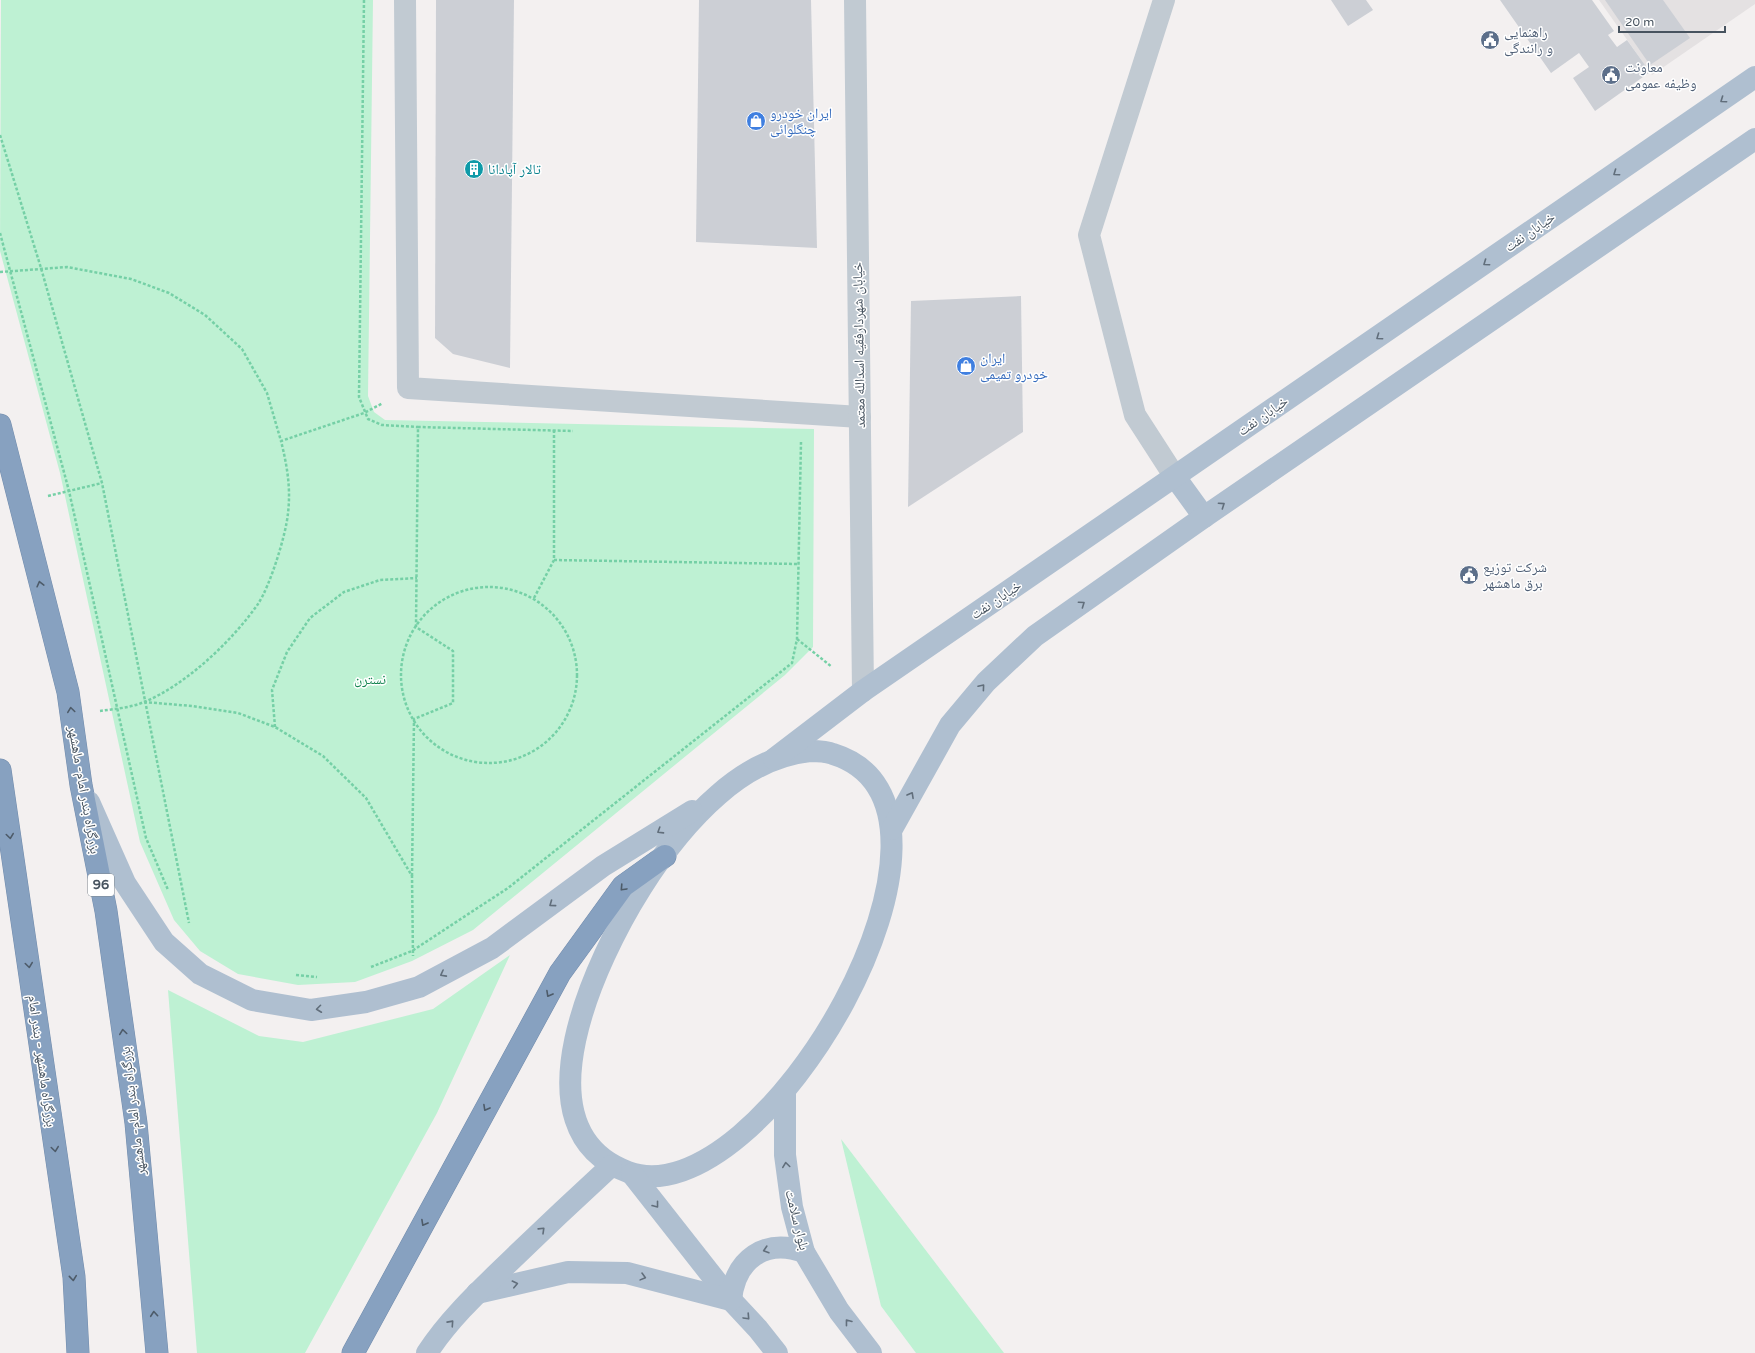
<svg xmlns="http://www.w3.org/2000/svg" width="1755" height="1353" font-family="'Varela Round','Noto Naskh Arabic',sans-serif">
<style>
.education{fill:#e4e1e2}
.green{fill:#bef1d3}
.building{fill:#cccfd5}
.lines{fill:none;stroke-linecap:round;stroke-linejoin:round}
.highway-casing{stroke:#728cac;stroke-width:23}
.path{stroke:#75d0a6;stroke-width:2.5;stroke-dasharray:3 2;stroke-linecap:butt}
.minor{stroke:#c1cad2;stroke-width:22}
.major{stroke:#afbfd0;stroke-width:22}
.highway{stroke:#87a1c0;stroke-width:22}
.oneway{stroke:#616e7b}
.oneway2{stroke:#4d5b69}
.labels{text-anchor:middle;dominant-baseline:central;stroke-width:3;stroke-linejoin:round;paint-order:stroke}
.shield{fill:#fff;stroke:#7e878f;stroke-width:1}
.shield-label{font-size:13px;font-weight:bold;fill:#47535f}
.service-label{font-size:14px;fill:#4e5e75;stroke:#fff;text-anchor:start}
.shop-label{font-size:14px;fill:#366cbe;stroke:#fff;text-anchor:start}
.culture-label{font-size:14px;fill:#0d838f;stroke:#fff;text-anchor:start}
.street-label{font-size:14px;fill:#47535f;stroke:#fff}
.park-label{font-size:14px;fill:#148450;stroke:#fff}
</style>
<rect width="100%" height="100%" fill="#f3f0f0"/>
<polygon class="education" points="1599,0 1755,0 1755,4 1652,75"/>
<g class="green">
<polygon points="1,0 373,0 368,396 374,412 385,420 814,429 813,647 785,675 473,930 412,961 355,982 298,985 238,974 200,951 174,920 140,842 60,473 0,251"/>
<polygon points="510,955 437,1113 305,1353 197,1353 168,990 259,1036 303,1042 433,1009"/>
<polygon points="841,1139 1004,1353 916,1353 881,1306"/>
</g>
<g class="building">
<polygon points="436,0 514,0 510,368 453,354 435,338"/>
<polygon points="699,0 811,0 817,248 696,242"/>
<polygon points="1331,0 1366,0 1373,10 1348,26"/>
<polygon points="1500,0 1592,0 1614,31 1608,35 1617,47 1627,40 1650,72 1595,111 1573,78 1589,67 1579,53 1551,73"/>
<polygon points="1605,0 1663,0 1690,38 1650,65"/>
<polygon points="1021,296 1023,432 908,507 911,301"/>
</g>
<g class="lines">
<g class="highway-casing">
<g id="highway">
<polyline points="0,425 68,692 81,785 106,911 136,1123 157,1353"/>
<polyline points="0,770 74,1277 78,1353"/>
<polyline points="353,1353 560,973 623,886 665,856"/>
</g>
</g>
<g class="path">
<polyline points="364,0 359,397 368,419 382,425 418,427"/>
<polyline points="0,135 41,268 102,483 189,923"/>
<polyline points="0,233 69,491 146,838 168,890"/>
<polyline points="0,272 67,267 131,279 169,293 205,315 242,349 267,393 281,441 364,413 383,403"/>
<polyline points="554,430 554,560 798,564"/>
<polyline points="48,496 102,483"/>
<circle cx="489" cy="675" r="88"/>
<polyline points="534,598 554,560"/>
<polyline points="797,639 832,667"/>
<polyline points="144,702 192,706 238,713 275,727 323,756 366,798 412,876 413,956"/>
<path d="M100 711C114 709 130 708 144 702 186 685 232 641 258 604 270 586 286 535 288 513 291 488 287 465 281 441"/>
<polyline points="275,727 272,690 287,652 310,618 344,592 380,580 417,578"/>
<polyline points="412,876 414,719 453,703 453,651 416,627 418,427 573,431"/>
<polyline points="371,967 412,951 508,888 792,663 797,639 801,442"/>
<polyline points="296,975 317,977"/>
</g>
<g class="minor">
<polyline points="405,0 408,388 860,417"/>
<polyline points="855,0 863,691"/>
<polyline points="1164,0 1089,235 1135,415 1175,477"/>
</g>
<g class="major">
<polyline points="1175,477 1204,517"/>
<path d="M810 751C817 751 826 751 833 754 1003 806 762 1222 628 1172 513 1130 598 956 641 888 662 855 688 821 718 795 745 771 774 755 810 751Z"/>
<polyline points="774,759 863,691 1755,77"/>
<polyline points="89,802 125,883 164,942 200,974 252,1000 311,1010 366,1002 419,987 492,948 603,866 692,811"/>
<polyline points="892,829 950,725 986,682 1035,636 1204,517 1755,139"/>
<polyline points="785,1090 785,1155 792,1207 804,1252 839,1311 871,1353"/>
<polyline points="632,1174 731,1300 758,1329 777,1353"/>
<path d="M477 1293 568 1272 627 1273 731 1300C735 1259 765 1238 804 1252"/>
<path d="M427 1353C447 1322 475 1295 502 1269 538 1234 574 1200 611 1166"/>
</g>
<use href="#highway" class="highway"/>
</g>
<defs><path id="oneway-chevron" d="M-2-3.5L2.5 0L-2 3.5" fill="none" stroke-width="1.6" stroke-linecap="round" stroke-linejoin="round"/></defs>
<g class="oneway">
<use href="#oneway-chevron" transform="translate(1723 100) rotate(145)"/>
<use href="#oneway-chevron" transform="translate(1616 173) rotate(145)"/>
<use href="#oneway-chevron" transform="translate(1486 263) rotate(145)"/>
<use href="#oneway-chevron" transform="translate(1379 337) rotate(145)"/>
<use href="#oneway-chevron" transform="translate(1222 505) rotate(-34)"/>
<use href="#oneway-chevron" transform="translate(1082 604) rotate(-35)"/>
<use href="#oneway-chevron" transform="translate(982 687) rotate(-50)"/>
<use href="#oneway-chevron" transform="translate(911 795) rotate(-61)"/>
<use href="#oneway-chevron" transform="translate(660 831) rotate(148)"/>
<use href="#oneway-chevron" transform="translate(552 904) rotate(144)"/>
<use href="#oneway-chevron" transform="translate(443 974) rotate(152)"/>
<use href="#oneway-chevron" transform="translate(319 1009) rotate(173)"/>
<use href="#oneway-chevron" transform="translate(786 1165) rotate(-98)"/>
<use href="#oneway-chevron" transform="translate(656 1205) rotate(52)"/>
<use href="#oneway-chevron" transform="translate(542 1230) rotate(-44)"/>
<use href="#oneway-chevron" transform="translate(766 1250) rotate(163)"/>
<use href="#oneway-chevron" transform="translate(643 1277) rotate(15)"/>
<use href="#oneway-chevron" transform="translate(515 1284) rotate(-13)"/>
<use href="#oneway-chevron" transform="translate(747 1317) rotate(47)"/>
<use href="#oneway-chevron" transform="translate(848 1322) rotate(-128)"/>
<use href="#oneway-chevron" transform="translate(451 1323) rotate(-48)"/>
</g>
<g class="oneway2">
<use href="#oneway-chevron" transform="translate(40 584) rotate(-104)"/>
<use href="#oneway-chevron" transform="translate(71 710) rotate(-98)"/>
<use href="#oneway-chevron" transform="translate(10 836) rotate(82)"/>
<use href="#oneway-chevron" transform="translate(623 888) rotate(133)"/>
<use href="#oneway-chevron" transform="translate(29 965) rotate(82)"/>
<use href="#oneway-chevron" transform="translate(549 994) rotate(119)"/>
<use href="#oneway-chevron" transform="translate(123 1032) rotate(-98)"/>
<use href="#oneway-chevron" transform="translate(486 1108) rotate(119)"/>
<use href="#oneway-chevron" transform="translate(55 1149) rotate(82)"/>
<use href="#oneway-chevron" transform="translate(424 1223) rotate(119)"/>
<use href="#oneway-chevron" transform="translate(73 1278) rotate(84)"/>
<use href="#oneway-chevron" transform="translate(154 1314) rotate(-95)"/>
</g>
<defs>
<g id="civic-disc" transform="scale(1)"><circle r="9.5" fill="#5c6f8a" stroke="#fff"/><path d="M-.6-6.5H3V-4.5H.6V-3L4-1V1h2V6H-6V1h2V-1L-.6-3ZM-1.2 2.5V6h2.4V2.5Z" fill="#fff"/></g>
<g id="shop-disc" transform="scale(1)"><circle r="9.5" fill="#3f7fe0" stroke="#fff"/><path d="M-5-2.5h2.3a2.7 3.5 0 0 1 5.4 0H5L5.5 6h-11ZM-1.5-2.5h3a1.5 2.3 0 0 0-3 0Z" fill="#fff"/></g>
<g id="building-disc" transform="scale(1)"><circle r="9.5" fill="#0f9aa8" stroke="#fff"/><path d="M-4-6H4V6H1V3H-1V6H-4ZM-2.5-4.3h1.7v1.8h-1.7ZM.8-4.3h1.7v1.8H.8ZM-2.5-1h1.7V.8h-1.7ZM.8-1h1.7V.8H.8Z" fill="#fff"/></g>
</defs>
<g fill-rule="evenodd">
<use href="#civic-disc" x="1490" y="40"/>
<use href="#civic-disc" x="1611" y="75"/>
<use href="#shop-disc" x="756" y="121"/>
<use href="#building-disc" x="474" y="169"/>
<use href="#shop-disc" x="966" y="366"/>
<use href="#civic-disc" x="1469" y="575"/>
</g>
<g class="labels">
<rect class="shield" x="88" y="874" width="26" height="22" rx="3"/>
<g class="shield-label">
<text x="101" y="885">96</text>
</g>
<g class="service-label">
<text x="1504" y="32">راهنمایی<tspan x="1504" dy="16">و رانندگی</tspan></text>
<text x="1625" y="67">معاونت<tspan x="1625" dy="16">وظیفه عمومی</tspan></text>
<text x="1483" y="567">شرکت توزیع<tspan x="1483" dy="16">برق ماهشهر</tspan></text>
</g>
<g class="shop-label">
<text x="770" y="113">ایران خودرو<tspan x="770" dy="16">چنگلوائی</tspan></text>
<text x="980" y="358">ایران<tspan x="980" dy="16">خودرو تمیمی</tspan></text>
</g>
<g class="culture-label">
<text x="488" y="169">تالار آپادانا</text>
</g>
<g class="street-label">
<text transform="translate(1530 232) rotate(-35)">خیابان نفت</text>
<text transform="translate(859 345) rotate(-91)">خیابان شهردارفقیه اسدالله معتمد</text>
<text transform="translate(1263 416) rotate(-35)">خیابان نفت</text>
<text transform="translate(996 600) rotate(-34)">خیابان نفت</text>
<text transform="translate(84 790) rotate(80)">بزرگراه بندر امام- ماهشهر</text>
<text transform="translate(42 1061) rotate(82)">بزرگراه ماهشهر - بندر امام</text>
<text transform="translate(133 1111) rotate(-97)">بزرگراه بندر امام- ماهشهر</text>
<text transform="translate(797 1220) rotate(76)">بلوار سلامت</text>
</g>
<g class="park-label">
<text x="370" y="679">نسترن</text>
</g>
</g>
<path d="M1619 26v6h106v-6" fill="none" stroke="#47535f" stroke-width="2"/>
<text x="1625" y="26" font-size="12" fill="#47535f" stroke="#ffffff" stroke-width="3" paint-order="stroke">20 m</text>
</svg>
